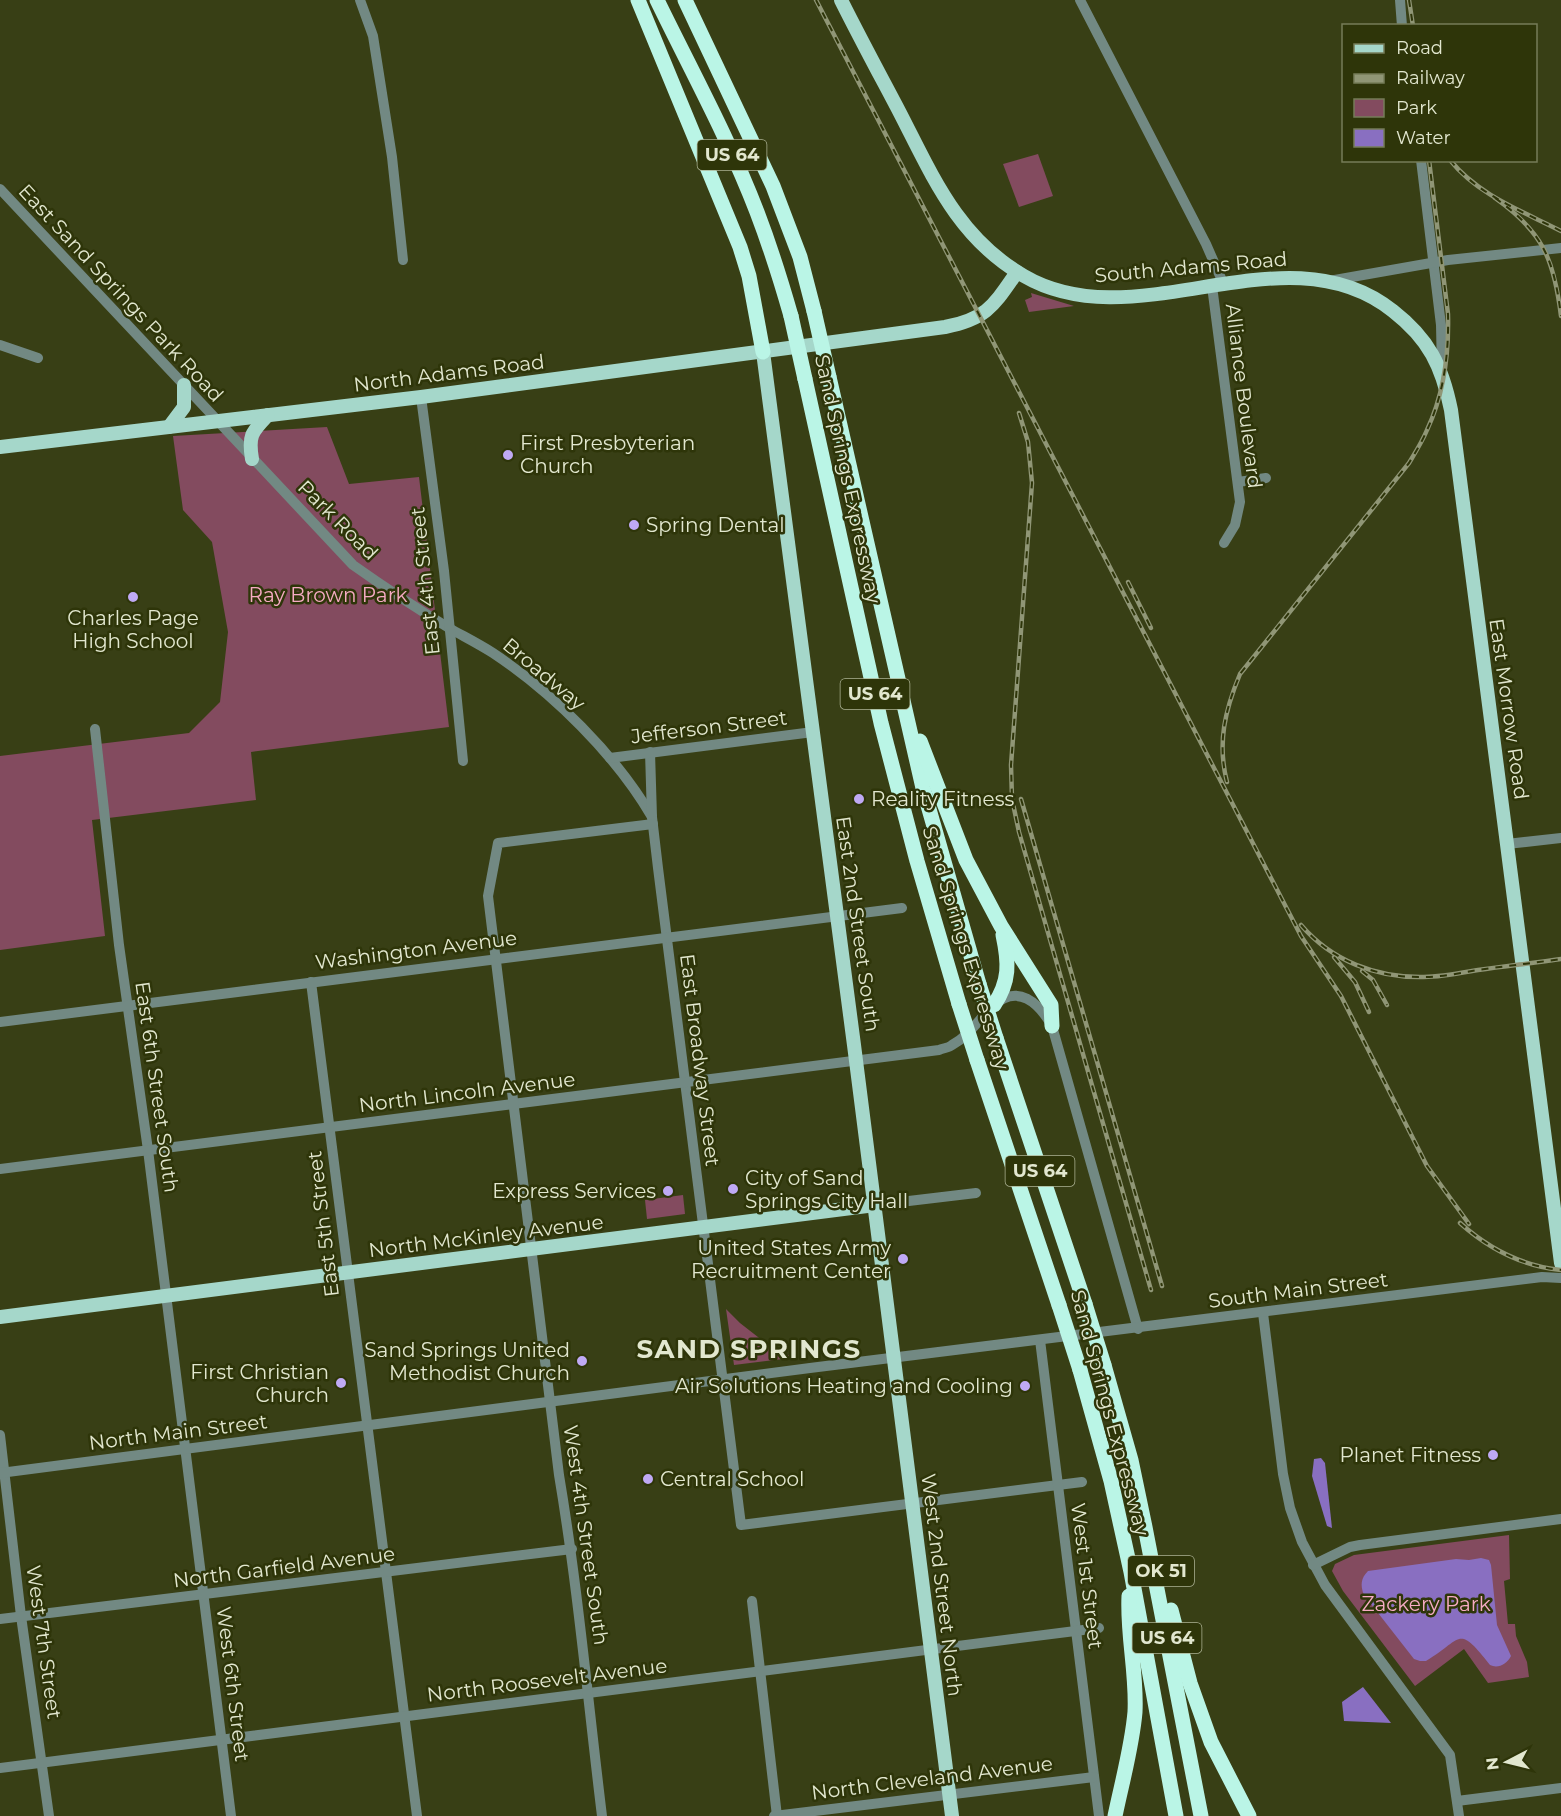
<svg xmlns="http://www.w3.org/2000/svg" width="1561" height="1816" font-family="Montserrat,sans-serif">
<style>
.green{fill:#834b5f}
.water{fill:#896fc1}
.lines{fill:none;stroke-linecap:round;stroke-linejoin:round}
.minor{stroke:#728983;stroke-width:10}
.major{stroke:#a5d7ca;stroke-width:14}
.highway{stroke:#baf5e6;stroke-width:15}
.rail-casing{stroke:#909676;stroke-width:4.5}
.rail{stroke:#2e3509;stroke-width:2;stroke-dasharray:7;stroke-linecap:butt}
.highway-bridge{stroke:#baf5e6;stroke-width:15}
.poi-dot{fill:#bfa9f4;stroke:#2e3509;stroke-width:2}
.labels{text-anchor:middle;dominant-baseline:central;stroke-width:5;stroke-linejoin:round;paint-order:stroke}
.shield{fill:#2e3509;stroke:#acb294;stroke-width:1.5}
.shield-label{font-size:18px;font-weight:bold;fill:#e2e7cf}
.street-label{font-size:20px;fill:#e2e7cf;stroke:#2e3509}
.poi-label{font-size:20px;fill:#e2e7cf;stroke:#2e3509;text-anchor:end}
.park-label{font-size:20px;fill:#f6abc4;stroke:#2e3509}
.district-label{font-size:26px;font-weight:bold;letter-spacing:1.5px;fill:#e2e7cf;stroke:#2e3509}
</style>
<rect width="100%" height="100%" fill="#383f15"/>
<g class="green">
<polygon points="1038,154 1053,196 1019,207 1003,164"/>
<polygon points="1031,293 1074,306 1029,312 1025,300 1032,297"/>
<polygon points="327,427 349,484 419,477 449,727 251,752 256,800 92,820 105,936 0,950 0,756 189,733 220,702 228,632 212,542 183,510 173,436"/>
<polygon points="683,1195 685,1214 647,1219 645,1200"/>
<polygon points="726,1309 740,1323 776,1351 791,1356 791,1358 734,1365"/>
<polygon points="1509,1535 1510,1579 1504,1581 1508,1624 1515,1624 1516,1636 1527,1662 1529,1677 1488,1683 1464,1649 1415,1686 1343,1591 1332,1571 1335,1564 1354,1555"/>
</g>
<g class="water">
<polygon points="1321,1458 1325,1463 1332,1528 1327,1526 1312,1476 1314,1459"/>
<path d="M1481 1558 1489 1560 1491 1565 1497 1625 1511 1656C1507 1664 1498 1669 1490 1665 1457 1623 1463 1639 1426 1661H1420L1414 1659 1364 1595C1360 1585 1361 1578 1368 1571L1456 1559 1469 1560Z"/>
<polygon points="1363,1687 1391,1723 1344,1721 1342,1702"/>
</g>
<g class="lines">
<g class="minor">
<polyline points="360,0 373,36 392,157 403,260"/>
<polyline points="1080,0 1206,244 1224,285"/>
<polyline points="1400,0 1402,26"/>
<polyline points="1421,160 1441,325 1442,372"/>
<path d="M0 189 353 565C384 587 416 608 449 628 463 636 479 644 493 653 553 693 616 755 652 817"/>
<polyline points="1329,281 1448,260 1561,248"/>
<polyline points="1212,286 1240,502 1235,525 1224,543"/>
<polyline points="0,345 38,358"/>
<polyline points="421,397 444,571 463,761"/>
<polyline points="1238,482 1266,478"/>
<polyline points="95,729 119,945 148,1150 231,1816"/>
<polyline points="650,752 652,817 658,868 741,1525 1082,1482"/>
<polyline points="610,758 813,732"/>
<polyline points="1507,844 1561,838"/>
<polyline points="311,982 417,1816"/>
<polyline points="0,1022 902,908"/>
<path d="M0 1169 939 1050C943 1048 949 1048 952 1045 969 1036 979 1019 993 1006 1018 983 1039 1003 1052 1026L1138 1329"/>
<polyline points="875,1205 976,1193"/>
<polyline points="1263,1313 1283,1474 1290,1508 1302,1542 1325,1585 1450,1755 1459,1816"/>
<polyline points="1040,1340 1099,1816"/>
<polyline points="0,1435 21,1616 49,1816"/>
<polyline points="0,1473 810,1368 1542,1277 1561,1278"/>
<polyline points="1313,1565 1350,1547 1360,1545 1561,1519"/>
<polyline points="752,1601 777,1816"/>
<polyline points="0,1619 572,1549"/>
<polyline points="0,1768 1099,1628"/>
<polyline points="1457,1801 1561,1788"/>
<path d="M602 1816C588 1702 578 1588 559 1475L488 896 498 843 653 824"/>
<polyline points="774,1816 1094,1777"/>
</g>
<g class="major">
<path d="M841 0C860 38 880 75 900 113 933 177 958 238 1024 276 1137 342 1285 225 1393 311 1429 339 1442 366 1451 410L1561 1263"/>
<polyline points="763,352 854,1045 952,1816"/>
<polyline points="169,427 184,407 184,385"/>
<path d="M0 447 421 397 945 327C987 319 994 305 1017 272"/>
<path d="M252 459C248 435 252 432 268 415"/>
<polyline points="0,1317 875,1205"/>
</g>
<g class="highway">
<polyline points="638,0 740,247 749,276 763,352"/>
<path d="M657 0C691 70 729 139 757 212 770 246 781 281 791 316"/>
<polyline points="685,0 773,186 800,257 814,311"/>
<polyline points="829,377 923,788 979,984"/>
<polyline points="805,379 881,723 917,861 959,1004"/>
<polyline points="920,741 966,860 1001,926 1051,1005 1052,1026"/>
<path d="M994 1005C1010 981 1009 963 1003 935"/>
<polyline points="996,1038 1085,1304"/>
<polyline points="977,1060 1059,1305"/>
<polyline points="1104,1365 1131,1460 1145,1527 1201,1816"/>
<polyline points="1080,1370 1111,1481 1131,1572 1176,1816"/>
<polyline points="1171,1610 1190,1683 1211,1742 1249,1816"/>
<path d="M1115 1816C1122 1782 1132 1747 1135 1712 1137 1673 1127 1635 1129 1596"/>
</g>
<g class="rail-casing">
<g id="rail">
<polyline points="816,0 1301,936 1341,996 1427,1166 1469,1224"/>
<polyline points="1409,0 1413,26"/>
<path d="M1450 160C1478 195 1522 211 1561 231"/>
<path d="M1495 198C1543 232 1554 259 1561 316"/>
<polyline points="1019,413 1028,442 1032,483 1011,765 1012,799 1019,832 1151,1290"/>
<polyline points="1128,582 1151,628"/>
<path d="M1227 782C1217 743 1225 710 1240 674L1409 463C1415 453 1422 442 1427 430 1444 394 1449 353 1448 314L1429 160"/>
<polyline points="1021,799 1162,1286"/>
<path d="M1301 925C1332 961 1376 978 1424 977 1442 977 1461 973 1478 970 1506 966 1533 963 1561 959"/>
<polyline points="1334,957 1355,982 1369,1012"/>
<polyline points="1362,971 1373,980 1387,1005"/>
<path d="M1460 1223C1489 1249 1522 1266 1561 1270"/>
</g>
</g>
<use href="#rail" class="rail"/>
<g class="highway-bridge">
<polyline points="814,311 829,377"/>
<polyline points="791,316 805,379"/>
<polyline points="979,984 996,1038"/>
<polyline points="959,1004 977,1060"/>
<polyline points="1085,1304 1104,1365"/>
<polyline points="1059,1305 1080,1370"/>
</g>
</g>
<g class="poi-dot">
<circle cx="508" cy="455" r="6"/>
<circle cx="634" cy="525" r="6"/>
<circle cx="133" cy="597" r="6"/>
<circle cx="859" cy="799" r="6"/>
<circle cx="733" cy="1189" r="6"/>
<circle cx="668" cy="1191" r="6"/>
<circle cx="903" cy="1259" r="6"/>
<circle cx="582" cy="1361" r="6"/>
<circle cx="341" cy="1383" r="6"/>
<circle cx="1025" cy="1386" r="6"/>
<circle cx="1493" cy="1455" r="6"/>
<circle cx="648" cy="1479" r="6"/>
</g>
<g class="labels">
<g class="shield">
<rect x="697.5" y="140" width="69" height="30" rx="4.5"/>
<rect x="840.5" y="679" width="69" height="30" rx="4.5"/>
<rect x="1005.5" y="1156" width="69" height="30" rx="4.5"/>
<rect x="1128" y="1556" width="66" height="30" rx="4.5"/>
<rect x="1132.5" y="1623" width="69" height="30" rx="4.5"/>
</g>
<g class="shield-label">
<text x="732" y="155">US 64</text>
<text x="875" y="694">US 64</text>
<text x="1040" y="1171">US 64</text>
<text x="1161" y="1571">OK 51</text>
<text x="1167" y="1638">US 64</text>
</g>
<g class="street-label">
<text transform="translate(1191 267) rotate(-5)">South Adams Road</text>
<text transform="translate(121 293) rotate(47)">East Sand Springs Park Road</text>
<text transform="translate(449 373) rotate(-7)">North Adams Road</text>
<text transform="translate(1244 396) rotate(83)">Alliance Boulevard</text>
<text transform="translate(848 479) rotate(78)">Sand Springs Expressway</text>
<text transform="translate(338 520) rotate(45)">Park Road</text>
<text transform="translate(425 581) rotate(-96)">East 4th Street</text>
<text transform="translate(544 674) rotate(40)">Broadway</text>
<text transform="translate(1509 709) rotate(82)">East Morrow Road</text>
<text transform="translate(709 727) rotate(-7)">Jefferson Street</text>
<text transform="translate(858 924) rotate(82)">East 2nd Street South</text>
<text transform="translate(966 948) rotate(73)">Sand Springs Expressway</text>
<text transform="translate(416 950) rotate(-7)">Washington Avenue</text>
<text transform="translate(700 1060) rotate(83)">East Broadway Street</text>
<text transform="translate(157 1087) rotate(82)">East 6th Street South</text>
<text transform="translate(467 1092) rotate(-7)">North Lincoln Avenue</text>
<text transform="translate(323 1224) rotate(-97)">East 5th Street</text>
<text transform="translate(486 1236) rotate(-7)">North McKinley Avenue</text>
<text transform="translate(1298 1290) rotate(-7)">South Main Street</text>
<text transform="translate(1110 1413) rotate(75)">Sand Springs Expressway</text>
<text transform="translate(178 1432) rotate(-7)">North Main Street</text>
<text transform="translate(586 1535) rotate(82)">West 4th Street South</text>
<text transform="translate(284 1567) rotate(-7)">North Garfield Avenue</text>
<text transform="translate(1087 1576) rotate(83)">West 1st Street</text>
<text transform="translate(942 1585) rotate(83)">West 2nd Street North</text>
<text transform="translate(44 1642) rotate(82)">West 7th Street</text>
<text transform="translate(547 1680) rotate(-7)">North Roosevelt Avenue</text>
<text transform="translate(233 1684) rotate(83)">West 6th Street</text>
<text transform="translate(932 1778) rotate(-7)">North Cleveland Avenue</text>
</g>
<g class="poi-label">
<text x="520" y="443" text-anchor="start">First Presbyterian<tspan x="520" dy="23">Church</tspan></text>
<text x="646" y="525" text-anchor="start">Spring Dental</text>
<text x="133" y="618" text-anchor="middle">Charles Page<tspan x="133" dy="23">High School</tspan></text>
<text x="871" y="799" text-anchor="start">Reality Fitness</text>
<text x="745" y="1178" text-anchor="start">City of Sand<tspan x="745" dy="23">Springs City Hall</tspan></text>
<text x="656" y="1191">Express Services</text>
<text x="891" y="1248">United States Army<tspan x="891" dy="23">Recruitment Center</tspan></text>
<text x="570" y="1350">Sand Springs United<tspan x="570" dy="23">Methodist Church</tspan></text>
<text x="329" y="1372">First Christian<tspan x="329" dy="23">Church</tspan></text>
<text x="1013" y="1386">Air Solutions Heating and Cooling</text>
<text x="1481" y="1455">Planet Fitness</text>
<text x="660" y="1479" text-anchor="start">Central School</text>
</g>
<g class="park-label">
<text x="328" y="595">Ray Brown Park</text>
<text x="1426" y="1604">Zackery Park</text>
</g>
<g class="district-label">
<text x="749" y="1349">SAND SPRINGS</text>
</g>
</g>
<rect x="1342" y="24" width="195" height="138" fill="#2e3509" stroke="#767c58" stroke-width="1.5"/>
<rect x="1354" y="44" width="30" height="9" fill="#a5d7ca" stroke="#767c58" stroke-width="1.5"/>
<text x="1396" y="54" font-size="18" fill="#e2e7cf">Road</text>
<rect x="1354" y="74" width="30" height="9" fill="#909676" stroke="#767c58" stroke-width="1.5"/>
<text x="1396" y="84" font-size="18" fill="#e2e7cf">Railway</text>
<rect x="1354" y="99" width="30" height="18" fill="#834b5f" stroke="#767c58" stroke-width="1.5"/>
<text x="1396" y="114" font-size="18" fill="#e2e7cf">Park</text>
<rect x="1354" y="129" width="30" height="18" fill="#896fc1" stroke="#767c58" stroke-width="1.5"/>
<text x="1396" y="144" font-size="18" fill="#e2e7cf">Water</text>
<g transform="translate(1507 1762) rotate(263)" stroke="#2e3509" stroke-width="4.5" paint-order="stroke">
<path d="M0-4.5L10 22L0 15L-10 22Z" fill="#e2e7cf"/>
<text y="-9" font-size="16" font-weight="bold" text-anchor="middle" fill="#e2e7cf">N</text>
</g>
</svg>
